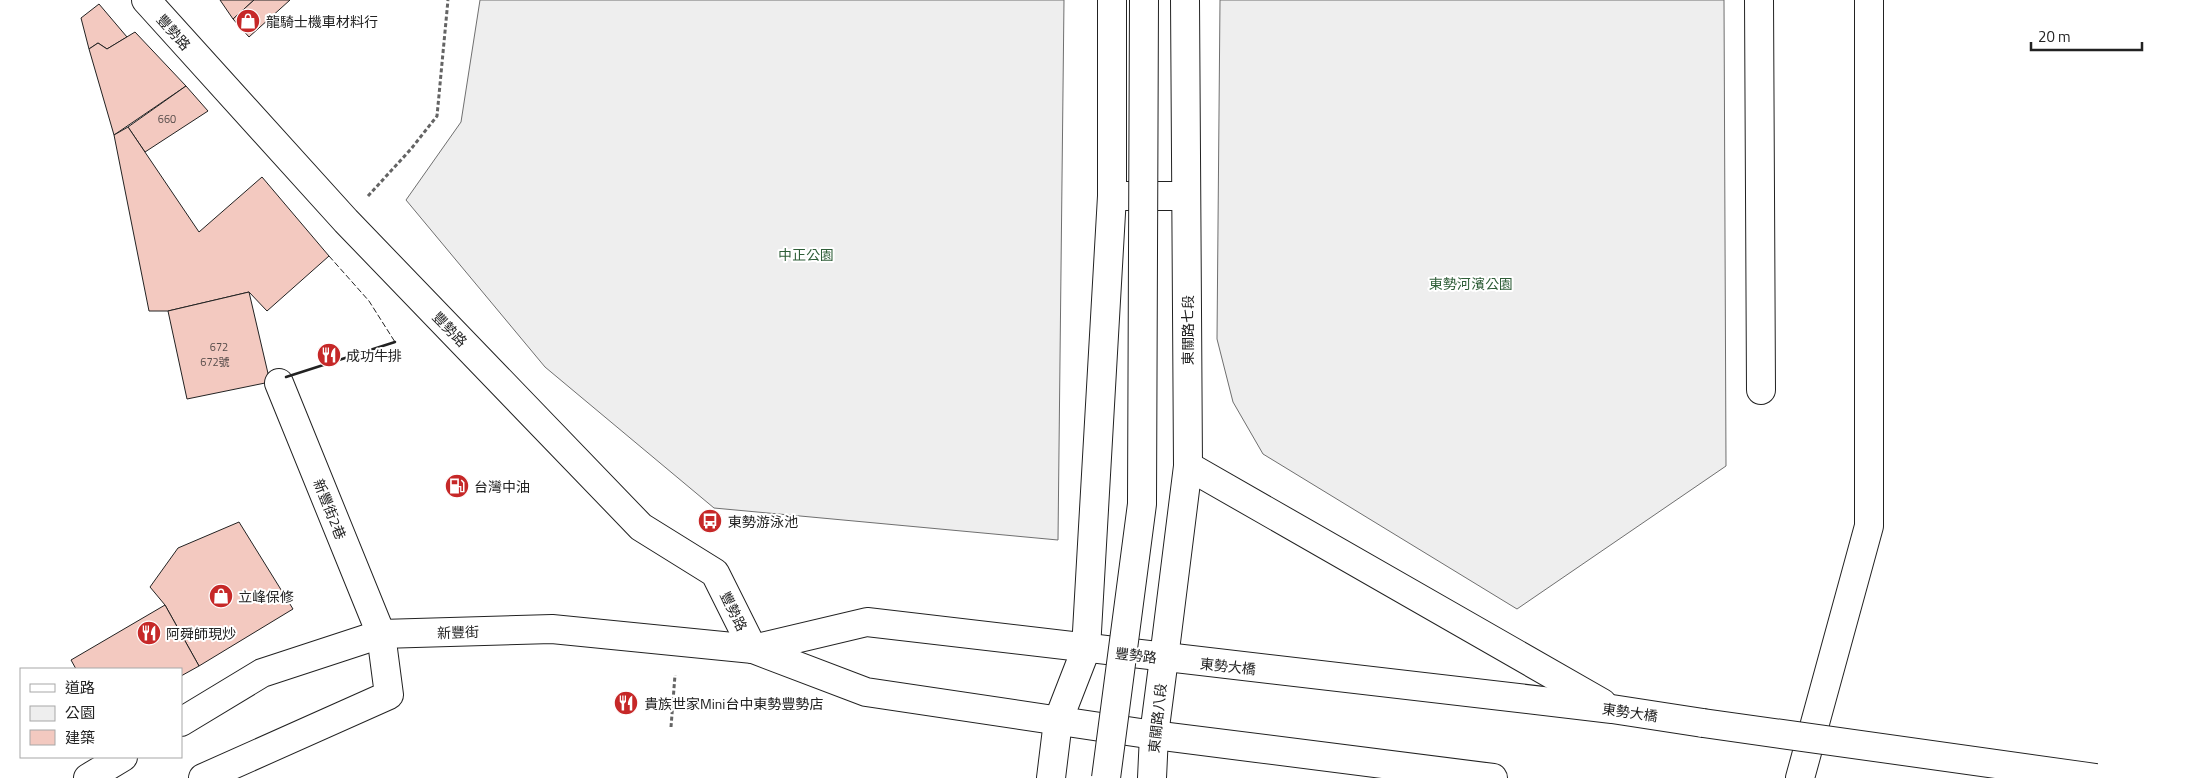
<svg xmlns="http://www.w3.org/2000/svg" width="2211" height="778" font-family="'Titillium Web','Noto Sans TC',sans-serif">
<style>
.green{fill:#eee;stroke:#6f6f6f}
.building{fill:#f3c9c0;stroke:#222}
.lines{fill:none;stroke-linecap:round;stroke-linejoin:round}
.minor-casing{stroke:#222;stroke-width:30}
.major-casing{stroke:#222;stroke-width:30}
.path{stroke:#646464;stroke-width:3;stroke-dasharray:4 2.5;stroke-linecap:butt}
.minor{stroke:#fff;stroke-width:28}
.major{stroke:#fff;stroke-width:28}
.major-bridge-casing{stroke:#222;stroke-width:30;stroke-linecap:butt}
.highway-bridge-casing{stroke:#222;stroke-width:30;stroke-linecap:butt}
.major-bridge{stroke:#fff;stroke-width:28}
.highway-bridge{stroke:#fff;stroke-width:28}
.fence{stroke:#222;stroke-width:1;stroke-dasharray:6 2.5;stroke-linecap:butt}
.wall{stroke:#222;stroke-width:2.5}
.labels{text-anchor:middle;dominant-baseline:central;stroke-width:4;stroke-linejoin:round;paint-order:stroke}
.number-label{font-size:11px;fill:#564c4a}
.poi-label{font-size:14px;fill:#222;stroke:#fff;text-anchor:start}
.street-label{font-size:14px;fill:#222;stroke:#fff}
.park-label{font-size:14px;fill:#2f5e38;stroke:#fff}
</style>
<rect width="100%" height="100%" fill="#fff"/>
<g class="green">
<polygon points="480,0 1064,0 1058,540 714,508 545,367 406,200 461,122"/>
<polygon points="1220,0 1724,0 1726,466 1517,609 1263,454 1233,402 1217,339"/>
</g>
<g class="building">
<polygon points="220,0 254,0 233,19"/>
<polygon points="254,0 290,0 249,37 233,19"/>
<polygon points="99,4 127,37 107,49 98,43 89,49 81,18"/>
<polygon points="135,32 186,86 114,135 89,49 98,43 107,49"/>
<polygon points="186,86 208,111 145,152 128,127"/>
<polygon points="128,127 199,232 262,177 329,256 267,311 249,292 168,311 149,311 114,135"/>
<polygon points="249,292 270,382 187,399 168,311"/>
<polygon points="239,522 293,609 199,666 165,605 150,587 178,548"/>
<polygon points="165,605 199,666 181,676 181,669 76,669 71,660"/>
</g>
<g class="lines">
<g class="minor-casing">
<g id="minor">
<polyline points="146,0 346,221 641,527 715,573 753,649"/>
<polyline points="1759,0 1761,390"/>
<polyline points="203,778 389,695 381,634 279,383"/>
<polyline points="1051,778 1058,721 1086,649"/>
<polyline points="1152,778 1154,735 1164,658"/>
<polyline points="1800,778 1869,526 1869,0"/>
</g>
</g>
<g class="major-casing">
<g id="major">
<polyline points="1121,196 1186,196"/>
<polyline points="1188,466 1602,703"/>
<polyline points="753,649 867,622 1612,709 1703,723"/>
<polyline points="1086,649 1112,196 1112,0"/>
<polyline points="1164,658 1188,466 1185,0"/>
<polyline points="181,722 262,673 381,634 552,629 753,649 866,692 1154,735 1493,778"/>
<polyline points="88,778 123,757"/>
</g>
</g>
<g class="path">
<polyline points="368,196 411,149 437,116 448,0"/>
<polyline points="671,727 675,675"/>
</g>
<use href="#minor" class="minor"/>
<use href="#major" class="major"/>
<g class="major-bridge-casing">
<polyline id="major-bridge" points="1703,723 2096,778"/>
</g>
<g class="highway-bridge-casing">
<polyline id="highway-bridge" points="1106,778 1142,504 1144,0"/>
</g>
<use href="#major-bridge" class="major-bridge"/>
<use href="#highway-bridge" class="highway-bridge"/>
<polyline class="fence" points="329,256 369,301 395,342"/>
<polyline class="wall" points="286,377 395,342"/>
</g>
<defs>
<g id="shop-disc" transform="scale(1.25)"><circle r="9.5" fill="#c62828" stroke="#fff"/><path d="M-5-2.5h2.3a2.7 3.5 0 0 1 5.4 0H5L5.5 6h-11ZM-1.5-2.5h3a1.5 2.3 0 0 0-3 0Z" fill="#fff"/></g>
<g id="restaurant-disc" transform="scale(1.25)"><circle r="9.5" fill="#c62828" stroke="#fff"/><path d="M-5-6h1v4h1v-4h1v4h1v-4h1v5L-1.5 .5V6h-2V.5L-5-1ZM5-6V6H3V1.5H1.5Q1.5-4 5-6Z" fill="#fff"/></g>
<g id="fuel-disc" transform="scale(1.25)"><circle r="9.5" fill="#c62828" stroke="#fff"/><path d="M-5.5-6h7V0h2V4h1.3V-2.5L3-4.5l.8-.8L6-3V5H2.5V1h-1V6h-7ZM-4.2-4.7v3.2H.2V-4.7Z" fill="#fff"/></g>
<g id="bus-disc" transform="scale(1.25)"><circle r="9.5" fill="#c62828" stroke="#fff"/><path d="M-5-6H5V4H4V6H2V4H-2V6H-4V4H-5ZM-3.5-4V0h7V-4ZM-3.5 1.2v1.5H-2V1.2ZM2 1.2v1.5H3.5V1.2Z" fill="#fff"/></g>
</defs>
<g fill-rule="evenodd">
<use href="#shop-disc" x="248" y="21"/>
<use href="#restaurant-disc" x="329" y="355"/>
<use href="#fuel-disc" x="457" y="486"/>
<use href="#bus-disc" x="710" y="521"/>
<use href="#shop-disc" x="221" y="596"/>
<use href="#restaurant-disc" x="149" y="633"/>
<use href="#restaurant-disc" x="626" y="703"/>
</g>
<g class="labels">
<g class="number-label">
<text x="167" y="119">660</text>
<text x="219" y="347">672</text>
<text x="215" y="362">672號</text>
</g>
<g class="poi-label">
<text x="266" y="21">龍騎士機車材料行</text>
<text x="346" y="355">成功牛排</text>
<text x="474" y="486">台灣中油</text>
<text x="728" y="521">東勢游泳池</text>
<text x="238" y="596">立峰保修</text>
<text x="166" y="633">阿舜師現炒</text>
<text x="644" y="703">貴族世家Mini台中東勢豐勢店</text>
</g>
<g class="street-label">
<text transform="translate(174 32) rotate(48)">豐勢路</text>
<text transform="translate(450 329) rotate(46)">豐勢路</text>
<text transform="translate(1187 330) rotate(-90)">東關路七段</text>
<text transform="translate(330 509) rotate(68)">新豐街2巷</text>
<text transform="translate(734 611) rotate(64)">豐勢路</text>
<text transform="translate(458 632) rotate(-2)">新豐街</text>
<text transform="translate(1136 655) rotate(7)">豐勢路</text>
<text transform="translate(1228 666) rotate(6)">東勢大橋</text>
<text transform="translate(1630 712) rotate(8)">東勢大橋</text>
<text transform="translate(1157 718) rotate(-84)">東關路八段</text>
</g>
<g class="park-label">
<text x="806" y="254">中正公園</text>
<text x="1471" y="283">東勢河濱公園</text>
</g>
</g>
<rect x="20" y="668" width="162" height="90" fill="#ffffff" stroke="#a7a7a7"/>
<rect x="30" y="684" width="25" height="8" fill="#ffffff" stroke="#a7a7a7"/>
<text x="65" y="693" font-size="15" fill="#222222">道路</text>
<rect x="30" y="706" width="25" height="15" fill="#eeeeee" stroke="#a7a7a7"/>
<text x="65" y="718" font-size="15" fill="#222222">公園</text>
<rect x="30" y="730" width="25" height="15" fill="#f3c9c0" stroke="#a7a7a7"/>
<text x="65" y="743" font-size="15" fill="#222222">建築</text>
<path d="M2031 42v8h111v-8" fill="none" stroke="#222222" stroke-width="2.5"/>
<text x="2038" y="42" font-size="15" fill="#222222" stroke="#ffffff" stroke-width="4" paint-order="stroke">20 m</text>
</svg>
